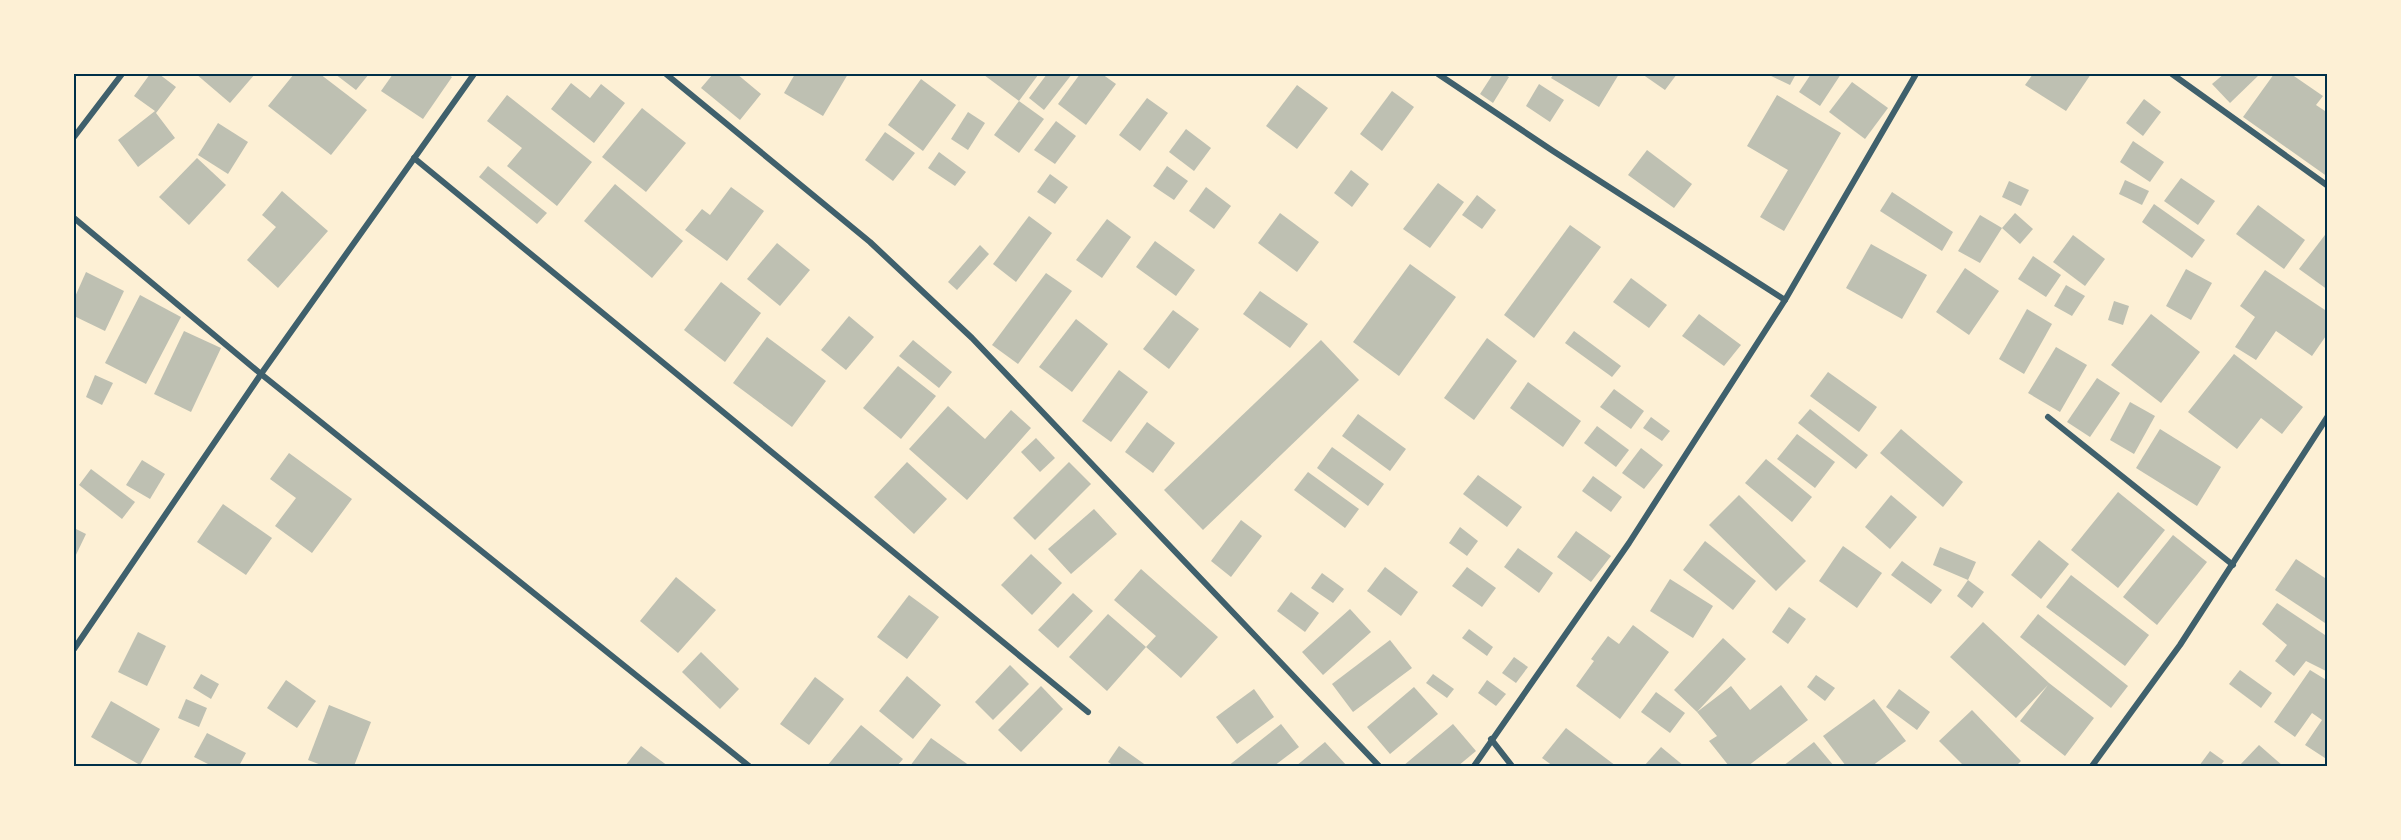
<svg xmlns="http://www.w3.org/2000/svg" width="2401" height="840" font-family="'Alegreya Sans',sans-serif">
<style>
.building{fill:#bec0b2}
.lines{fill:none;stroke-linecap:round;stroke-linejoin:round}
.minor{stroke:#3f606c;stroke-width:6}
.neatline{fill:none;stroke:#003049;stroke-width:2}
</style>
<rect width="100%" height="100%" fill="#fdf0d5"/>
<g class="building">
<polygon points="150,74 159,74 176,87 156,113 175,138 138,167 118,140 155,111 134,96"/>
<polygon points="196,74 255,74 230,103"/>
<polygon points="294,74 320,74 367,110 331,155 268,106"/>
<polygon points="335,74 369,74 356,90"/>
<polygon points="393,74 447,74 452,77 423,119 381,91"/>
<polygon points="713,74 737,74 761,94 740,120 701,88"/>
<polygon points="795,74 848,74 823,116 784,93"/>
<polygon points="985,74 1036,74 1038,75 1019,101 984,75"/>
<polygon points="1047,74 1072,74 1044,110 1029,98"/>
<polygon points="1080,74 1102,74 1116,84 1086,125 1058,104"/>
<polygon points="1493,74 1503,74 1509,77 1493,103 1480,94"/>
<polygon points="1554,74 1619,74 1599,107 1551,78"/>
<polygon points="1642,74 1677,74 1665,90"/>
<polygon points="1767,74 1796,74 1790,85"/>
<polygon points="1811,74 1841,74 1820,106 1799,92"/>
<polygon points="2033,74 2091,74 2066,111 2025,85"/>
<polygon points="2224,74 2260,74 2230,103 2212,84"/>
<polygon points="2274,74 2291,74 2323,96 2316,105 2328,113 2328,177 2243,117"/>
<polygon points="921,79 956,105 923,151 888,125"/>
<polygon points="1852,82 1888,108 1865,139 1829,112"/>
<polygon points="571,83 590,98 601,84 625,103 594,143 551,109"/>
<polygon points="1539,84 1564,100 1550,122 1526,106"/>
<polygon points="1297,85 1328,108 1297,149 1266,126"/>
<polygon points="1392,91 1414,107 1382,151 1360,134"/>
<polygon points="507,95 592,162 557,206 507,166 522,148 487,121"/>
<polygon points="1777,95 1841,133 1784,231 1760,217 1788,170 1747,146"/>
<polygon points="1147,98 1168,113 1140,151 1119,135"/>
<polygon points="2144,99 2161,112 2143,136 2126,123"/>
<polygon points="1019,101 1044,119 1019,153 994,135"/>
<polygon points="642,108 686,143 646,192 602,157"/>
<polygon points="968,112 985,123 968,150 951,139"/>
<polygon points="1056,121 1076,136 1055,164 1034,150"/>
<polygon points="218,123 248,142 228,174 198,155"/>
<polygon points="1186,129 1211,148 1194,171 1169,152"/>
<polygon points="885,132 915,153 893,181 865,160"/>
<polygon points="2133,141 2164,162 2150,182 2120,162"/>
<polygon points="1647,150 1692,184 1674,208 1628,175"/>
<polygon points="939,152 966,172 955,186 928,168"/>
<polygon points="197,158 226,185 189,225 159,197"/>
<polygon points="488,166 547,213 537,224 479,177"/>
<polygon points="1167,166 1188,181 1174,200 1153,186"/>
<polygon points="1351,170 1369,184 1352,207 1334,193"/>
<polygon points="1050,174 1068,187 1055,204 1037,192"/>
<polygon points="2181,178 2215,201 2198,225 2164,201"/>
<polygon points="2125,180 2149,191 2142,205 2119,194"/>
<polygon points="2009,181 2029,190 2021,206 2002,197"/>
<polygon points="1438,183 1464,202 1430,248 1403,229"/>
<polygon points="615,184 683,241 652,278 584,221"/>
<polygon points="731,187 764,211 727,261 685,230 702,209 710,215"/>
<polygon points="1206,187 1231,206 1214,229 1189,211"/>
<polygon points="282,191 328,231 278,288 247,260 276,227 262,215"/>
<polygon points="1892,192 1953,232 1942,251 1880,211"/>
<polygon points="1477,195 1496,210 1482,229 1462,215"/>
<polygon points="2154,204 2205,240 2192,258 2142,222"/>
<polygon points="2258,205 2305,240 2284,269 2236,234"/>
<polygon points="1280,213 1319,242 1297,272 1258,243"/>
<polygon points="2015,213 2033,229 2020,244 2002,228"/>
<polygon points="1980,215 2002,228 1980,263 1958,251"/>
<polygon points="1029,216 1052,233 1016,282 993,264"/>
<polygon points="1107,219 1131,237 1102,278 1076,260"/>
<polygon points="1570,225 1601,247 1534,338 1504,315"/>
<polygon points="2328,231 2328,290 2299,269"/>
<polygon points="2073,235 2105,259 2085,286 2053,262"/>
<polygon points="1155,241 1195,270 1176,296 1136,267"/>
<polygon points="777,243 810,270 780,306 747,279"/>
<polygon points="1871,244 1927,275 1902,319 1846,288"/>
<polygon points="980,245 989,254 957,290 948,282"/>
<polygon points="2033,256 2061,275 2046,297 2018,279"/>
<polygon points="1410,264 1456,297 1399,376 1353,342"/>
<polygon points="1965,268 1999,291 1969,335 1936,312"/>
<polygon points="2186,269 2212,283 2191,320 2166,306"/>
<polygon points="2265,270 2328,312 2328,333 2312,356 2276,331 2256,360 2235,347 2255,317 2240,306"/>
<polygon points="86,272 124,291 105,331 74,316 74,299"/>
<polygon points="1046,273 1072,291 1018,364 992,345"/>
<polygon points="1631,278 1667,305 1649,328 1613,302"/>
<polygon points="721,282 761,313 725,362 684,330"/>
<polygon points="2066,285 2085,296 2072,316 2054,306"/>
<polygon points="1260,291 1308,324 1290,348 1243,314"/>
<polygon points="140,295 181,317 146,384 105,363"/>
<polygon points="2114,301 2129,306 2123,325 2108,320"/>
<polygon points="2027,309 2052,324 2024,374 1999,359"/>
<polygon points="1173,310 1199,329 1169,369 1143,349"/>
<polygon points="1699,314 1741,345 1724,366 1682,336"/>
<polygon points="2151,314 2200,352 2161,403 2111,365"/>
<polygon points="849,316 874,337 846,370 821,350"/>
<polygon points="1076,319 1108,344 1072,392 1039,367"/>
<polygon points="184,331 221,348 191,412 154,394"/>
<polygon points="1574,331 1621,366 1612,377 1565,343"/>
<polygon points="767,337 826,381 792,427 733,383"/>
<polygon points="1487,338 1517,361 1474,420 1444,398"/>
<polygon points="913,340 952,372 939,388 899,356"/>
<polygon points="1321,340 1359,380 1203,530 1164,490"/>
<polygon points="2056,347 2087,365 2060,412 2028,393"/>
<polygon points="2234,354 2303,407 2282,434 2261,418 2237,449 2188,412"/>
<polygon points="898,366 936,396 901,439 863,408"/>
<polygon points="1119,370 1148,392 1111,442 1082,421"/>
<polygon points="1828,372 1877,407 1859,432 1810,396"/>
<polygon points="95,375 113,383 102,405 86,397"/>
<polygon points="2097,378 2120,393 2090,437 2067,422"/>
<polygon points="1528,382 1581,421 1563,447 1510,408"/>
<polygon points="1614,389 1644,411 1631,429 1600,407"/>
<polygon points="2130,402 2155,416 2134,454 2110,440"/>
<polygon points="948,406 985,439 1011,410 1031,428 967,500 909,449"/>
<polygon points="1810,409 1868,455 1856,469 1798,423"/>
<polygon points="1358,414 1406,449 1390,471 1342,436"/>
<polygon points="1651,417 1670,431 1662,441 1643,428"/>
<polygon points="1147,422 1175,443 1153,473 1125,452"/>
<polygon points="1597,426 1629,450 1616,467 1584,443"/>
<polygon points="1901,429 1963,482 1943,507 1880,453"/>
<polygon points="2160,429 2221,467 2197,506 2136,468"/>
<polygon points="1797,434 1835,462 1815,488 1777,459"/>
<polygon points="1036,438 1055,458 1040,472 1021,452"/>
<polygon points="1332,447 1384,484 1368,506 1317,468"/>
<polygon points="1641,448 1663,465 1644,489 1622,473"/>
<polygon points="289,453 352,499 312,553 275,526 296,498 270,479"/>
<polygon points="1766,459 1812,497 1792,522 1745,483"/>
<polygon points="142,460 165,474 150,499 126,485"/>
<polygon points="907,462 947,499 914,534 874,497"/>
<polygon points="1069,462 1091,484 1035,540 1013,518"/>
<polygon points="91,469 135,502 122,519 79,485"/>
<polygon points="1308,472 1359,509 1345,528 1294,490"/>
<polygon points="1478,475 1522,507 1507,527 1463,494"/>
<polygon points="1593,476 1622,497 1611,512 1582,491"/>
<polygon points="2118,492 2165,530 2118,588 2071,550"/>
<polygon points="1739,495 1806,561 1776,591 1709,525"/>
<polygon points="1891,495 1917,517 1890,549 1865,527"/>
<polygon points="223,504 272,538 246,575 197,542"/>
<polygon points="1094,509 1117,534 1071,574 1048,549"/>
<polygon points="1241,520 1262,536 1231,577 1211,561"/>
<polygon points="1460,527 1478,541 1467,556 1449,543"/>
<polygon points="74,528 86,534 74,559"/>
<polygon points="1576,531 1611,556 1591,582 1557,557"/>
<polygon points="2173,535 2207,562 2157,625 2123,597"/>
<polygon points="2039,540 2069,564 2041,599 2011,575"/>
<polygon points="1705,541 1756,581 1733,610 1683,570"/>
<polygon points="1843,546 1882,573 1857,608 1819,581"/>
<polygon points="1940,547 1976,562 1968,580 1933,565"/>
<polygon points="1518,548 1553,573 1539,593 1504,567"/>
<polygon points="1031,554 1062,583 1032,615 1001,585"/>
<polygon points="2296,559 2328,580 2328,625 2275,590"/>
<polygon points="1902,561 1942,590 1931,604 1891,575"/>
<polygon points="1385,567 1418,592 1401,616 1367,591"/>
<polygon points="1467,567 1496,588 1482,607 1452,586"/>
<polygon points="1141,569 1218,637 1181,678 1146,647 1156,636 1114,600"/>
<polygon points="1322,573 1344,589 1333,603 1311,588"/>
<polygon points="2071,575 2149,635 2125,666 2046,607"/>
<polygon points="676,577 716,610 678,653 640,621"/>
<polygon points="1670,579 1713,606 1693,638 1650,611"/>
<polygon points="1968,580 1984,592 1972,608 1957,596"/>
<polygon points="1291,592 1319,613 1305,632 1277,611"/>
<polygon points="1073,593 1093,611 1058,648 1038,630"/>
<polygon points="909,595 939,617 907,659 877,637"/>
<polygon points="2277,603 2328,637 2328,672 2306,661 2294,676 2275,661 2287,645 2262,624"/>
<polygon points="1789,607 1806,619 1788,644 1772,632"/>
<polygon points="1350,609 1371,632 1323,675 1302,652"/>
<polygon points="1108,614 1146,647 1107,691 1069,657"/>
<polygon points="2038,614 2128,686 2111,708 2020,637"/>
<polygon points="1983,622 2049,683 2094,718 2065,756 2020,721 2048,685 2016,718 1950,657"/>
<polygon points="1633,625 1669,652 1620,719 1576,686 1594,661 1591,659 1608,636 1619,644"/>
<polygon points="1469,629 1493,647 1487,656 1462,638"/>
<polygon points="138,632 166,646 147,686 118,672"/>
<polygon points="1723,638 1746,659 1697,712 1731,686 1750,710 1781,685 1808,720 1748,766 1729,766 1709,741 1717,736 1697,712 1674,690"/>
<polygon points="1390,640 1412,668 1353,712 1332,684"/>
<polygon points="701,652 739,689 720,709 682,672"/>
<polygon points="1514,657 1528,667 1516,683 1502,673"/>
<polygon points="1010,665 1029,684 993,720 975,702"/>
<polygon points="2240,670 2272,693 2261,708 2229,684"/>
<polygon points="2310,670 2328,681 2328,760 2305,745 2322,720 2312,713 2295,737 2274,722"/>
<polygon points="201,674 219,684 211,699 193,688"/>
<polygon points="1433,674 1454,689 1447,698 1426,683"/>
<polygon points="1816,675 1835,688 1825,701 1807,687"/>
<polygon points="907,676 941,705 913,739 879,711"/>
<polygon points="815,677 844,699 809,745 780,724"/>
<polygon points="286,680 316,701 297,728 267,708"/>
<polygon points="1487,680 1506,694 1496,706 1478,693"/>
<polygon points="1041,686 1063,709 1021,752 998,730"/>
<polygon points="1414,687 1438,714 1390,754 1367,727"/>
<polygon points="1254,689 1274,717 1237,744 1216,717"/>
<polygon points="1899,689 1930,712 1917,730 1886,707"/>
<polygon points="1656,692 1685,713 1670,733 1641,712"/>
<polygon points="186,699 207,708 199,727 178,718"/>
<polygon points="1874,699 1906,741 1872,766 1846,766 1823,736"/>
<polygon points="111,701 160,729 140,765 91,737"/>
<polygon points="329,705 371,722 354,766 324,766 308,760"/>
<polygon points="1972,710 2021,761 2016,766 1964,766 1939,741"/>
<polygon points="1281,724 1299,747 1274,766 1228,766"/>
<polygon points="1453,724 1476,751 1458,766 1403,766"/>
<polygon points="861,725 903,759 897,766 827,766"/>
<polygon points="1566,728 1616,766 1553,766 1542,758"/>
<polygon points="207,733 246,753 239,766 212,766 194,757"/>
<polygon points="931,738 970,766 910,766"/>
<polygon points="1325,742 1347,766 1296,766"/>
<polygon points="1814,742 1834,766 1783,766"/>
<polygon points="2259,745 2283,766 2239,766"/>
<polygon points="641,746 668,766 625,766"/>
<polygon points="1119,746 1147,766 1114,766 1108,762"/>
<polygon points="1661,747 1684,766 1644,766"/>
<polygon points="2210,751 2224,761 2220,766 2199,766"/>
</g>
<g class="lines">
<g class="minor">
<polyline points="666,74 870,242 972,338 1379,766"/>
<polyline points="1438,74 1553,151 1785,300"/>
<polyline points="2172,74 2328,186"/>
<polyline points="74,137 122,74"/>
<polyline points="414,158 1088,712"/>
<polyline points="74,218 261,374 749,766"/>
<polyline points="2048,417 2233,565"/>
<polyline points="74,649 261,374 474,74"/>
<polyline points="1491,739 1512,766"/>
<polyline points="1474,766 1629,543 1785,300 1916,74"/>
<polyline points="2092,766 2180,645 2328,416"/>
</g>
</g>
<rect width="2401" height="840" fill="none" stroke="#fdf0d5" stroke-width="150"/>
<rect x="75" y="75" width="2251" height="690" class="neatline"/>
</svg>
